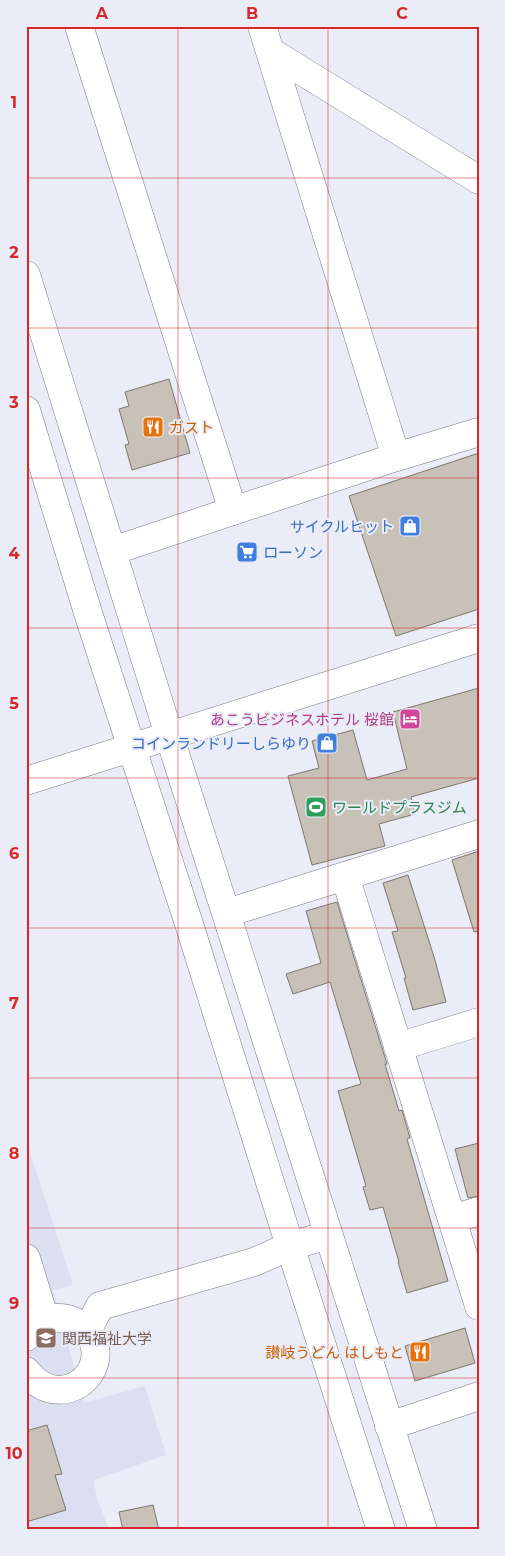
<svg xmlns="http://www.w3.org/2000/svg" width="505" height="1556" font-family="Montserrat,'Noto Sans JP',sans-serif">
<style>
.built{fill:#dbdff1}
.building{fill:#c8c1b7;stroke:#7c766d}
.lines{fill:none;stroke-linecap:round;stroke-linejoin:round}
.minor-casing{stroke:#787a85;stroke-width:29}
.minor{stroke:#fff;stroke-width:28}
.grid{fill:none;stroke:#d62828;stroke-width:1;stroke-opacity:0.55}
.labels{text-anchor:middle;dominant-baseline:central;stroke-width:4;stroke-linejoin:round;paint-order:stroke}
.food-label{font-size:15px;fill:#c56008;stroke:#eaecf8;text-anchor:start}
.shop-label{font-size:15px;fill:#366cbe;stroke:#eaecf8;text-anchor:end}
.hotel-label{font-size:15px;fill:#b23c85;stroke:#eaecf8;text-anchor:end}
.leisure-label{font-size:15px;fill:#27864d;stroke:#eaecf8;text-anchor:start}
.education-label{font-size:15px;fill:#785e54;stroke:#eaecf8;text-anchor:start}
.neatline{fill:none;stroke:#d62828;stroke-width:2}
.grid-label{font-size:16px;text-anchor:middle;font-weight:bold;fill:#d62828}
</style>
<rect width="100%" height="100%" fill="#eaecf8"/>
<polygon class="built" points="26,1140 73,1285 53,1290 84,1403 145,1386 166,1455 94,1480 96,1495 109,1530 26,1530"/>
<g class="building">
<polygon points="169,379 190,453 132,470 125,445 129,444 119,409 129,406 125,392"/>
<polygon points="479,453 479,609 396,636 349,496"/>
<polygon points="479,688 479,778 411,797 415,814 379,824 385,846 312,865 288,776 319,768 312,741 353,730 367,780 407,769 393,712"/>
<polygon points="479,851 479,931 474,932 452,860"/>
<polygon points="408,875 435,960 446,1002 413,1010 404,978 406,978 392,932 398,931 383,883"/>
<polygon points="337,902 387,1064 385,1064 399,1111 402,1110 410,1138 407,1139 448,1281 407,1293 398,1262 399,1262 383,1207 370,1210 363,1187 366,1186 338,1091 361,1084 330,982 293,994 286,974 321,963 306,911"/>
<polygon points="479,1143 479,1196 468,1198 455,1149"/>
<polygon points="465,1328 475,1363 415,1381 405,1346"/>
<polygon points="47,1425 62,1474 55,1475 66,1510 26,1522 26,1431"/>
<polygon points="153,1505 159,1530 123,1530 119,1512"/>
</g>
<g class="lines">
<g class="minor-casing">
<g id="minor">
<polyline points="79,26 233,511"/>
<polyline points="262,26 396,457"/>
<polyline points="271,52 479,180"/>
<polyline points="26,275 169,735 423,1530"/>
<polyline points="26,410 89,616 190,927 290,1246 381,1530"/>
<polyline points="112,551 396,457 479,432"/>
<polyline points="26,781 479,638"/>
<polyline points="345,876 479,1306"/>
<polyline points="227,913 479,834"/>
<polyline points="398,1047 479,1022"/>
<polyline points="452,1219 479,1211"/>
<polyline points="26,1258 45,1320"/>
<polyline points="87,1331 100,1306 254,1262 290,1246 328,1235"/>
<path d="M26 1337C34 1325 47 1316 61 1318 73 1319 84 1325 90 1335 113 1373 59 1415 26 1371"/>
<polyline points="389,1426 479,1396"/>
</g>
</g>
<use href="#minor" class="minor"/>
</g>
<path class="grid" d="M178 26V1530M328 26V1530M26 178H479M26 328H479M26 478H479M26 628H479M26 778H479M26 928H479M26 1078H479M26 1228H479M26 1378H479"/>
<defs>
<g id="restaurant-square" transform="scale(1.125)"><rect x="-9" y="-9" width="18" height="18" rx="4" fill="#e8710a" stroke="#eaecf8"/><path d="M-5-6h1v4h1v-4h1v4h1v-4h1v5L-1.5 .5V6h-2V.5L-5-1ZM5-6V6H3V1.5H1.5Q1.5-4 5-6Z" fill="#fff"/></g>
<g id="shop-square" transform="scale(1.125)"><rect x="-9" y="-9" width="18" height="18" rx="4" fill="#3f7fe0" stroke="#eaecf8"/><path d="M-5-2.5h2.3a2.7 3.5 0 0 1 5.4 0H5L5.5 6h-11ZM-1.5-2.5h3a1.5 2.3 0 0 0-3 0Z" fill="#fff"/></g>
<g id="supermarket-square" transform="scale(1.125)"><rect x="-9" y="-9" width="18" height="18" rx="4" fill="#3f7fe0" stroke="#eaecf8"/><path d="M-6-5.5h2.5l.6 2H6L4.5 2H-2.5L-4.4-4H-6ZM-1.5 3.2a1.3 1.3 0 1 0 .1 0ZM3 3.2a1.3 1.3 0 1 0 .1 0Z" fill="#fff"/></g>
<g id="hotel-square" transform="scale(1.125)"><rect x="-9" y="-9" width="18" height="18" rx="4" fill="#d1479c" stroke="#eaecf8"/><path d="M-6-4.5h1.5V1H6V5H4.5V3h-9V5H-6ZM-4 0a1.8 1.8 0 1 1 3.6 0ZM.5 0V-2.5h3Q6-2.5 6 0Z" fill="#fff"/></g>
<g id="stadium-square" transform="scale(1.125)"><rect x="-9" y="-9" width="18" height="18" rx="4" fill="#2e9e5b" stroke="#eaecf8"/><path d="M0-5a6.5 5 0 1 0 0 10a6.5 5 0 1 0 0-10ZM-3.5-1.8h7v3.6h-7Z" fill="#fff"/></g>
<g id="university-square" transform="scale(1.125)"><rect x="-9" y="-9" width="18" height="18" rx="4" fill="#8d6e63" stroke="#eaecf8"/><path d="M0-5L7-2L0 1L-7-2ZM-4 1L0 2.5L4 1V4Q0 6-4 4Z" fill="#fff"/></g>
</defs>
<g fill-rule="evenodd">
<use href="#restaurant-square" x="153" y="427"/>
<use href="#shop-square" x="410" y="526"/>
<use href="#supermarket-square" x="247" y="552"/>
<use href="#hotel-square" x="410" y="719"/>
<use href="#shop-square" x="327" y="743"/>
<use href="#stadium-square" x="316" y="807"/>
<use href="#university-square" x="46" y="1338"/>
<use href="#restaurant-square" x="420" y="1352"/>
</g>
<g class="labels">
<g class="food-label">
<text x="169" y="427">ガスト</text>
<text x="404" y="1352" text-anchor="end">讃岐うどん はしもと</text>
</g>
<g class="shop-label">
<text x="394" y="526">サイクルヒット</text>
<text x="263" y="552" text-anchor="start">ローソン</text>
<text x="311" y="743">コインランドリーしらゆり</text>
</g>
<g class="hotel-label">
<text x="394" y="719">あこうビジネスホテル 桜館</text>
</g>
<g class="leisure-label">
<text x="332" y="807">ワールドプラスジム</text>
</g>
<g class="education-label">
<text x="62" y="1338">関西福祉大学</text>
</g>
</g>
<rect width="505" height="1556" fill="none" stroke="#eaecf8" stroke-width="55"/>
<rect x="28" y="28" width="450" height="1500" class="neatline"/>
<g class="grid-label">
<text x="102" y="19">A</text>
<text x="252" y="19">B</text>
<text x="402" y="19">C</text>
<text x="14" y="108">1</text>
<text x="14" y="258">2</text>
<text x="14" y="408">3</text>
<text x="14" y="559">4</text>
<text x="14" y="709">5</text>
<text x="14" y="859">6</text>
<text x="14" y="1009">7</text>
<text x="14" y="1159">8</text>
<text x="14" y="1309">9</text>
<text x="14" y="1459">10</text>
</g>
</svg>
